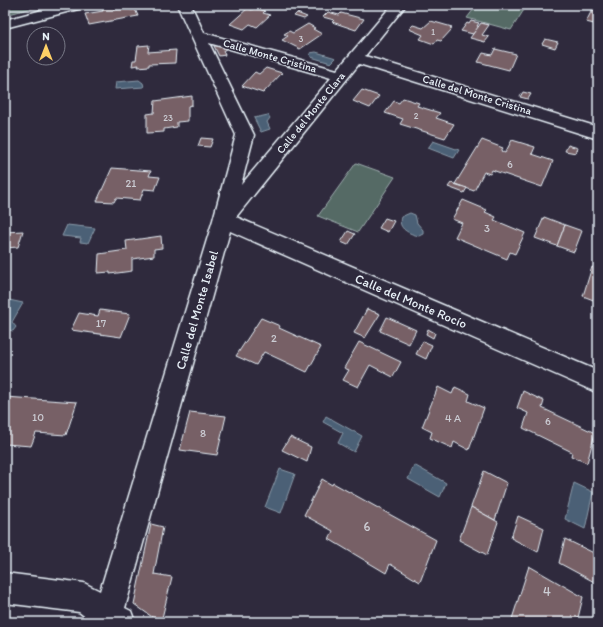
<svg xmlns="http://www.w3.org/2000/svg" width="603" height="627" font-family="Itim,sans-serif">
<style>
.green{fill:#546a65;stroke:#9eaeae}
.water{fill:#4b6176;stroke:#8a9baa}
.building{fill:#776066;stroke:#e8f1f8}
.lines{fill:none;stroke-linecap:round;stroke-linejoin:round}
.minor-casing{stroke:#e8f1f8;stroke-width:3}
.minor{fill:#2f2a3d;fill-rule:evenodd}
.labels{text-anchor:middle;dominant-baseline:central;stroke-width:3;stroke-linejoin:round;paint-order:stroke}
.far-number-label{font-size:9px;fill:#cccdd4}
.far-street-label{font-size:11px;fill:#e8f1f8;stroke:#2f2a3d}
.number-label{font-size:11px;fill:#cccdd4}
.street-label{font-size:13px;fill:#e8f1f8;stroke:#2f2a3d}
.near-number-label{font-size:13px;fill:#cccdd4}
</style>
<rect width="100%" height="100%" fill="#2f2a3d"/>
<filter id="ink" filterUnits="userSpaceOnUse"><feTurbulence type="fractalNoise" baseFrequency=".025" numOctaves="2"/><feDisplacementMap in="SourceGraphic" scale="8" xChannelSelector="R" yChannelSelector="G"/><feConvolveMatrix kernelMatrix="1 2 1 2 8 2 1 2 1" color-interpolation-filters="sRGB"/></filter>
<g filter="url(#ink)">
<g class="green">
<polygon points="5,5 44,5 5,15"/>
<polygon points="477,5 527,5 511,30 467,18"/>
<polygon points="356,163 395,177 358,232 318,216"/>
</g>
<g class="water">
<polygon points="316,52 336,58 331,63 311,57 310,53"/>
<polygon points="139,80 143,83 144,87 115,89 116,82"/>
<polygon points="268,115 270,118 267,122 270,129 261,132 254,118"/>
<polygon points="433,141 459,150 454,158 428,148"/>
<path d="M410 213 415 215 417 223 423 230V234L419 236C410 234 397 229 401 217Z"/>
<polygon points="67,225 95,228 88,243 80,242 81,238 62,236"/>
<polygon points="9,300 23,303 12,322 16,327 13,331 5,329 5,307"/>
<polygon points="326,416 362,436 354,452 338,443 343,433 323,422"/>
<polygon points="414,465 446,483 440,497 408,479"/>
<polygon points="280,469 295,474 281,513 265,507"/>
<polygon points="574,483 593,492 585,529 565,519"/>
</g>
<g class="building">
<polygon points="112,5 114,10 130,7 131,10 135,9 138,16 89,25 85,14 103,11 102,7"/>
<polygon points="343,5 366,5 364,8"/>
<polygon points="248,8 252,10 254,8 265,11 263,13 270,15 257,27 250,24 244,29 230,24"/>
<polygon points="592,10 598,11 598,25 586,22"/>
<polygon points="328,12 339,15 341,13 364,19 356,30 332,22 334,20 323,17"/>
<polygon points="297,13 307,17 304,19 294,16"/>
<polygon points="431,21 452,27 450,28 452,29 441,41 437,40 434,44 420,39 423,35 409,29 413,25 423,28"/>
<polygon points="471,21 479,23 477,26 479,27 473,34 461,31 467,23 469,24"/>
<polygon points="481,23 489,25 482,35 489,37 485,42 470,38"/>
<polygon points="308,24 315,28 313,29 322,34 300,49 282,40 288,36 284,34 289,31 293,33"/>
<polygon points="545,39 558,42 555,48 542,44"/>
<polygon points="149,45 148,52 176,50 175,63 149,64 149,66 138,67 139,65 132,66 133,60 136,60 138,46"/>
<polygon points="216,45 227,48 223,51 225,55 219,56 214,46"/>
<polygon points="495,49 516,54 509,70 478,62 483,53 492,55"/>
<polygon points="266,68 282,73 263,93 242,86 255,72 259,74"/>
<polygon points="362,90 379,96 370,108 353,101"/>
<polygon points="523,92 531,94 528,99 520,97"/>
<polygon points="192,96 192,105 188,106 188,121 177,122 177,127 164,129 164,132 147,133 147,114 154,113 155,101"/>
<polygon points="403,98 419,103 417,106 440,113 436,118 454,124 445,138 400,124 403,119 385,113 394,101 399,103"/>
<polygon points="201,138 213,139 210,147 198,146"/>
<polygon points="482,140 503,148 501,151 505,153 512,140 535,147 532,154 553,161 542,187 492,170 490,174 484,172 474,191 455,184"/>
<polygon points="568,145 578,148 576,153 565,151"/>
<polygon points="112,168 151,171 149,176 160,177 155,190 144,189 140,200 116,198 114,202 97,201"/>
<polygon points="451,183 467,188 464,193 448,187"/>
<polygon points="463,200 487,210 485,212 496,217 494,220 525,233 515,254 510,252 507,259 455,237 462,223 452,219"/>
<polygon points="544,217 565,225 557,246 535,238"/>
<polygon points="385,218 394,221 388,232 379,228"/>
<polygon points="565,225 582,231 574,252 557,246"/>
<polygon points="23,231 18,247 5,248 5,232"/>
<polygon points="348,231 355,234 348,245 341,242"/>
<polygon points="161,236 162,248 154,249 154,256 132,259 132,271 110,274 110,272 98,273 99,254 127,250 126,241"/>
<polygon points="592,267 598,269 598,308 594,306 596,301 583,296"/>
<polygon points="367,309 380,314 365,338 354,333"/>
<polygon points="100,310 130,314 121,337 71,330 79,313 98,316"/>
<polygon points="387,317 416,330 409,344 380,331"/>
<polygon points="261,318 280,326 279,328 321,347 307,372 264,352 256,365 236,356"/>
<polygon points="428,329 435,333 433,338 426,334"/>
<polygon points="423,341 432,345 426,359 416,354"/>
<polygon points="359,342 401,362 393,377 370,365 358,387 343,380 349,370 344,368"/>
<polygon points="438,387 452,394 455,387 470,394 468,401 484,408 469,450 454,442 452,448 430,438 432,432 422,427"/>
<polygon points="523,391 544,401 542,408 595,433 587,463 571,456 572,452 523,428 528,413 517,408"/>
<polygon points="5,397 77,402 66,435 36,433 31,446 5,444"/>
<polygon points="190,412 226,416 217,455 180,450"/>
<polygon points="290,437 311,447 307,462 282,450"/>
<polygon points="484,471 507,483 495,520 471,507"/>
<polygon points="322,479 332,485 333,483 436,540 420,582 390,564 386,573 329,539 333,531 304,515"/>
<polygon points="471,507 498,522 487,555 459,540"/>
<polygon points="518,516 544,528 538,552 511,538"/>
<polygon points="151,524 163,527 154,574 172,577 161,622 159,622 134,604"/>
<polygon points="565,539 598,555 598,584 559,563"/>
<polygon points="529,566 583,597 577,622 511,622"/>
</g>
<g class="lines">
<g class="minor-casing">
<g id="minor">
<polygon points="61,5 84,5 82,8 5,28 5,20"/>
<path d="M177 5H191L204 33 337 70 392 5H406L365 56 598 127V139L359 64 236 217 598 371V393L230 231 125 608 131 611 135 622H91V621L79 612 5 603V573L84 583 100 591 213 220 236 135ZM209 43 331 78 241 185 254 135Z"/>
</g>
</g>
<use href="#minor" class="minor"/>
</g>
</g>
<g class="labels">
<g class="far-number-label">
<text x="433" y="31">1</text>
<text x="301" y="38">3</text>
<text x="416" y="115">2</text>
<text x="168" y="117">23</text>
</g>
<g class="far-street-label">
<text transform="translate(270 56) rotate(16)">Calle Monte Cristina</text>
<text transform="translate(477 95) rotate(17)">Calle del Monte Cristina</text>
<text transform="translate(311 113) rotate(-51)">Calle del Monte Clara</text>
</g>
<g class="number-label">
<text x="510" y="164">6</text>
<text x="131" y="183">21</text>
<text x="487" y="228">3</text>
<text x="101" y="323">17</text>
<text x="274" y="338">2</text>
<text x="38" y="417">10</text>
<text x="453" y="418">4 A</text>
<text x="548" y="421">6</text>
<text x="203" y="433">8</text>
</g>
<g class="street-label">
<text transform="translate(411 301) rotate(23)">Calle del Monte Rocío</text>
<text transform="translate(197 310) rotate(-74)">Calle del Monte Isabel</text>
</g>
<g class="near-number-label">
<text x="367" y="526">6</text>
<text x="547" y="591">4</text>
</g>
</g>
<rect width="603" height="627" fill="none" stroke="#2f2a3d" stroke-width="20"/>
<rect x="10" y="10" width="583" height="607" fill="none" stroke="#e8f1f8" stroke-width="1.5" filter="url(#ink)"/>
<g transform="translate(46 46)"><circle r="19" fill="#2f2a3d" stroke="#797a88"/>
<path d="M0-3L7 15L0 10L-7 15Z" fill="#ffd166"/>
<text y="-6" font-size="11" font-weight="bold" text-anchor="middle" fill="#e8f1f8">N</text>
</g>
</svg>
